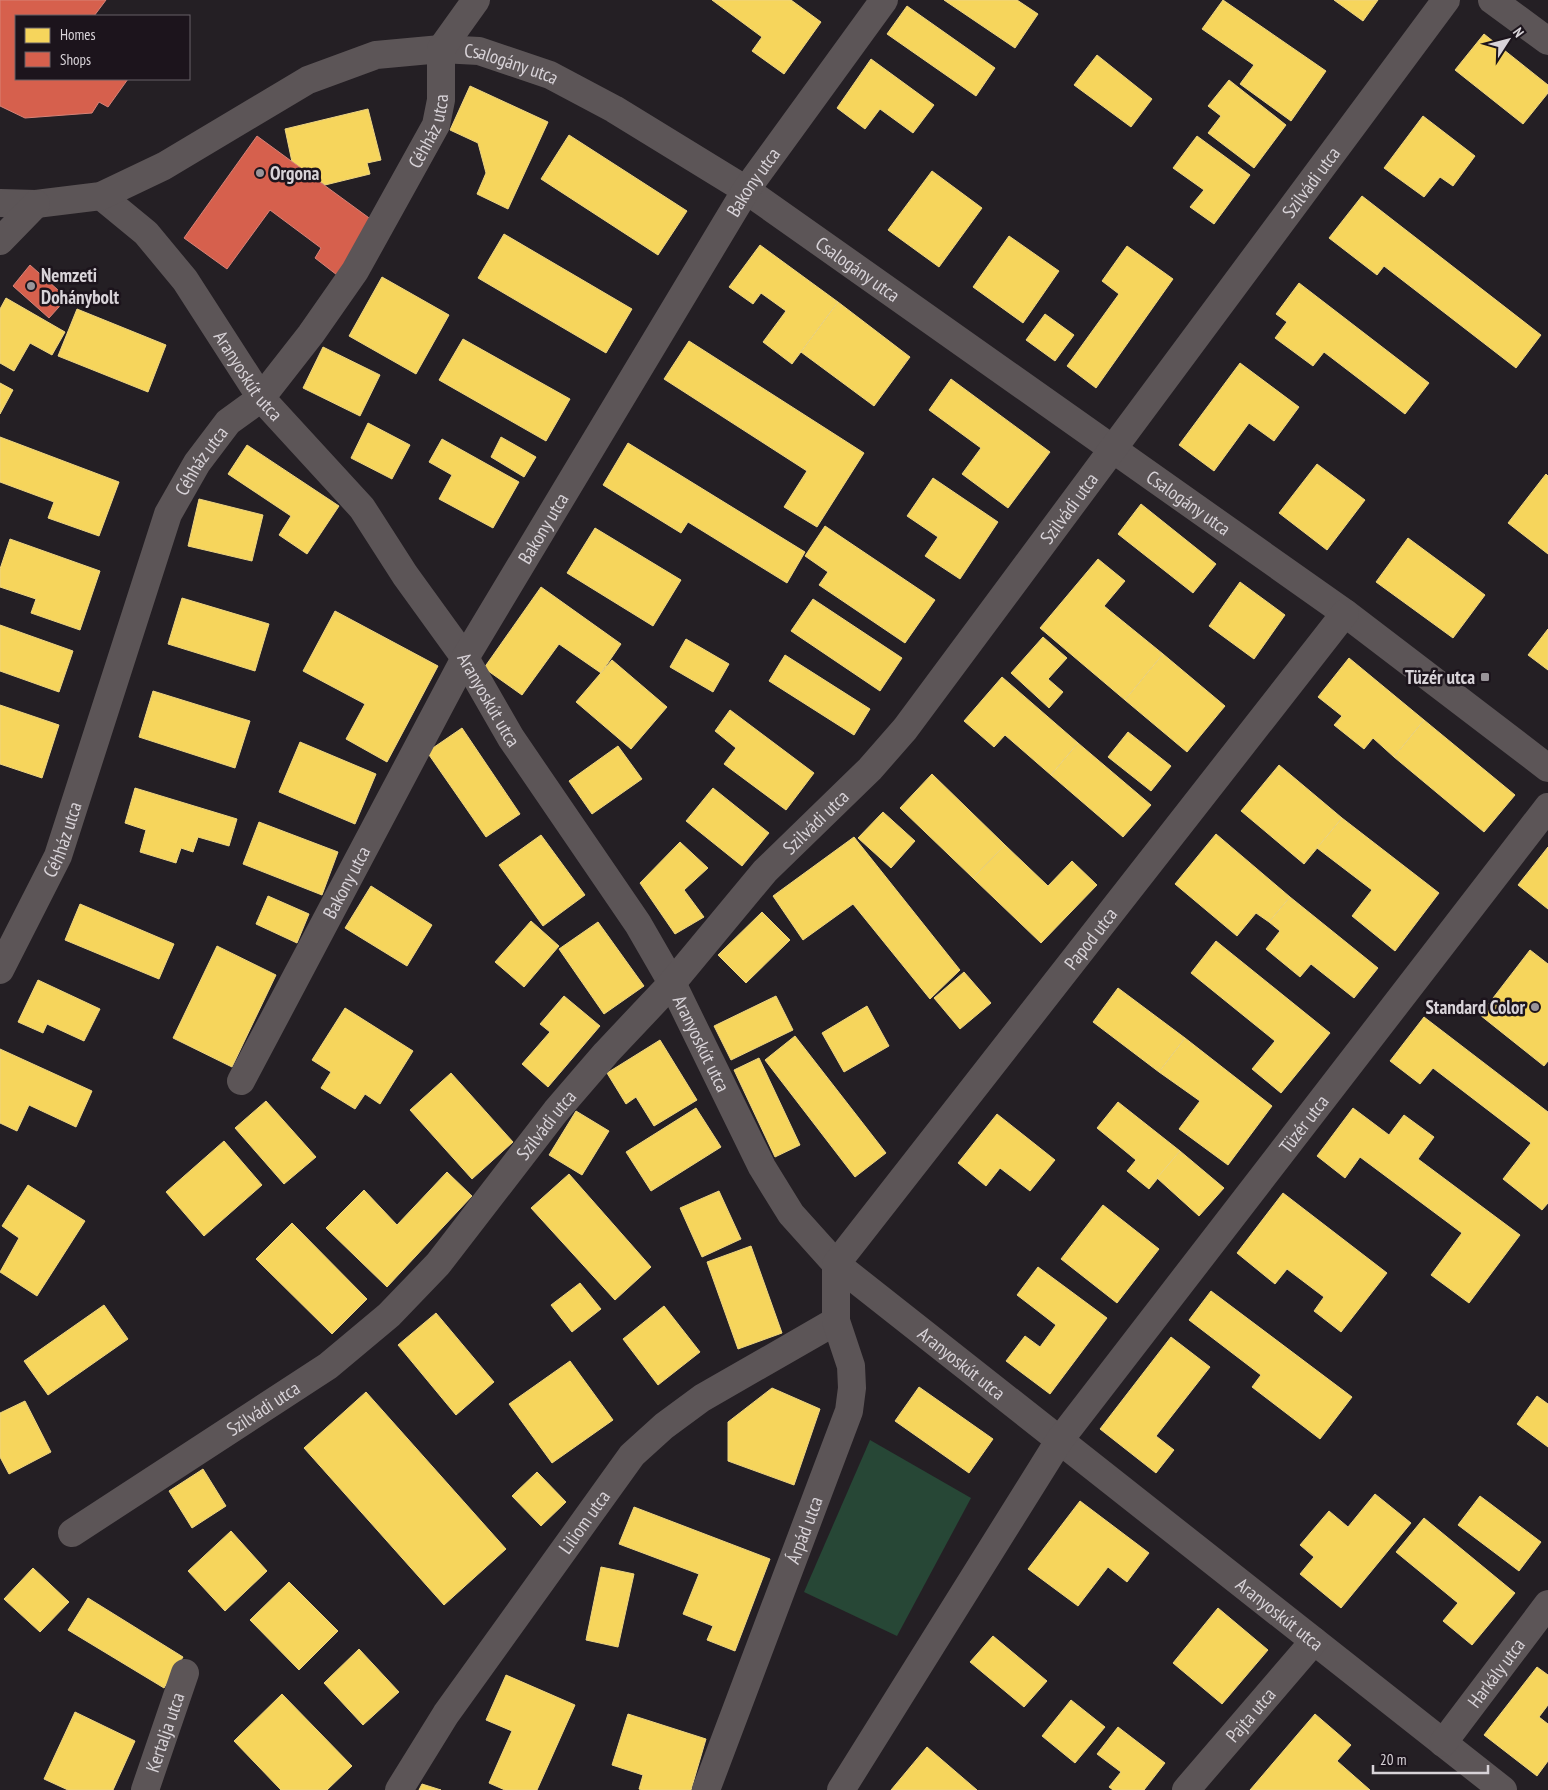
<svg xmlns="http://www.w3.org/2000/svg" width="1548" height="1790" font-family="'PT Sans Narrow',sans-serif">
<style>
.green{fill:#274736}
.homes{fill:#f6d55c;stroke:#edd481}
.shops{fill:#d6604d;stroke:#d78277}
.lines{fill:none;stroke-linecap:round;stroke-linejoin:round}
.street{stroke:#5c5557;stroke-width:28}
.poi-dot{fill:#999499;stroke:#1c141c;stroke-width:2}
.labels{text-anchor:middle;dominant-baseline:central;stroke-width:5;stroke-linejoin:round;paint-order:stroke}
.street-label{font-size:19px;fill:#d8d3d8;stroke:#1c141c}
.poi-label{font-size:19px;font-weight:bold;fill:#d8d3d8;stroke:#1c141c;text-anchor:start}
</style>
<rect width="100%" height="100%" fill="#241f24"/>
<polygon class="green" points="870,1440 971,1498 897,1636 804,1592"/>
<g class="homes">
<polygon points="712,0 791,0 821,22 784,74 752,51 762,37"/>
<polygon points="944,0 1017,0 1038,14 1015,48"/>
<polygon points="1223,0 1326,71 1291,121 1240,84 1254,65 1202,29"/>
<polygon points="1334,0 1378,0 1363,21"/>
<polygon points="907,6 995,68 976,96 887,34"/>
<polygon points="1484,34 1548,85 1548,93 1523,124 1455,70"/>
<polygon points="1097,55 1152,99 1131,127 1074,85"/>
<polygon points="871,59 934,105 913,133 880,109 865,129 837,108"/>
<polygon points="1229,80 1286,125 1254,168 1208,133 1221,116 1208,106"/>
<polygon points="470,86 548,122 508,209 477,194 486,173 478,143 450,130"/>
<polygon points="368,109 381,160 367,163 370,174 325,185 292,162 285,129"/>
<polygon points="1423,116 1475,156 1453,186 1440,177 1424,197 1384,168"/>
<polygon points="569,135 687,211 658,255 541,179"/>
<polygon points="1197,136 1250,175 1214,224 1190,207 1204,190 1173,168"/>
<polygon points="932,171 982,208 939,267 888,230"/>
<polygon points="1362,196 1541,335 1516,368 1384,266 1377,275 1329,238"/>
<polygon points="504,234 632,309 606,353 478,278"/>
<polygon points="1009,236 1059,271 1023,323 973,287"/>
<polygon points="760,245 838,302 792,364 763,342 786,311 761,293 753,304 729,287"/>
<polygon points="1127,246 1173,279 1096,388 1067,366 1119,294 1102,281"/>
<polygon points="382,277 449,315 416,374 349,336"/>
<polygon points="1299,283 1429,383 1405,414 1324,352 1313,366 1275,338 1287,322 1276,314"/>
<polygon points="6,298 65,332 52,355 30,343 14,371 0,363 0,309"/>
<polygon points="838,302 910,357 874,406 801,352"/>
<polygon points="77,309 166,345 148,392 58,356"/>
<polygon points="1045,314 1074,335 1055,361 1026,340"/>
<polygon points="463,339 570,399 546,441 439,380"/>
<polygon points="689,341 864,453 817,527 784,507 807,471 664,379"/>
<polygon points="323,347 380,375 360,416 303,388"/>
<polygon points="1240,363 1299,407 1274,441 1249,423 1214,471 1179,445"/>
<polygon points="951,379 1050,452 1008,508 962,474 981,448 929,410"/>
<polygon points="0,383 13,390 0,414"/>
<polygon points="368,423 410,445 392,479 351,458"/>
<polygon points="0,437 119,482 99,536 48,518 54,502 0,482"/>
<polygon points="501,437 536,457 524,477 491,457"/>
<polygon points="442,439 519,482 493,528 439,499 452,475 429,462"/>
<polygon points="628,443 805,552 787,583 688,522 681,533 603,485"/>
<polygon points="247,445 339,506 307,554 279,535 291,516 228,474"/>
<polygon points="1317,464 1365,500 1327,550 1279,513"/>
<polygon points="1546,474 1548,476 1548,554 1508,523"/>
<polygon points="933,478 998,522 960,579 925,556 938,537 907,516"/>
<polygon points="199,499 263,515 252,561 188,546"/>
<polygon points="1141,504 1216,564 1193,593 1118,534"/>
<polygon points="825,526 935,600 905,643 819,585 828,572 805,556"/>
<polygon points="595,528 681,580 653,626 567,573"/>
<polygon points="1408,538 1485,595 1453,638 1376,582"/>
<polygon points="10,539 100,571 80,630 31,613 36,599 0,587 0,569"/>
<polygon points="1098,559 1125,581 1104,606 1163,654 1125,700 1040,628"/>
<polygon points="1240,582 1285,615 1254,659 1209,626"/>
<polygon points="541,587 621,644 601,673 559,644 522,695 484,668"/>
<polygon points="182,598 269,624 255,671 168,644"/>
<polygon points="813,599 902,658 880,691 791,631"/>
<polygon points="335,611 438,666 387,762 346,739 365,704 303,671"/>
<polygon points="0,625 73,651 59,692 0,671"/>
<polygon points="1548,629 1548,670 1528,655"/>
<polygon points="1043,637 1067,658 1048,679 1063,692 1049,708 1011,673"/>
<polygon points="686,639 729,664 713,692 670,667"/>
<polygon points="1163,654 1225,706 1187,752 1125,700"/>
<polygon points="785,655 870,709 854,735 769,681"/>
<polygon points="1349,658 1424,720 1394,757 1373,738 1364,749 1334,725 1342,716 1318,697"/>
<polygon points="612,660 667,707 631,749 576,702"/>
<polygon points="1002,677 1078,743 1051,775 1005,735 994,747 964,721"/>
<polygon points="153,691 250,721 235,768 139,737"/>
<polygon points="0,705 59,725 42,778 0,764"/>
<polygon points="730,710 814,773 786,810 724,764 736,748 715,731"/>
<polygon points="1424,720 1515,795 1484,832 1394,757"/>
<polygon points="462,728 520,814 486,837 427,752"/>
<polygon points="1128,732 1171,766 1151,791 1108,757"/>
<polygon points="300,742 376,774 355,824 279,792"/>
<polygon points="1078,743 1151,805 1123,837 1051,775"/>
<polygon points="618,746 642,779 592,814 569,781"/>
<polygon points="1279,765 1342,818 1304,864 1241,811"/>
<polygon points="932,774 1005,845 973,878 900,808"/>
<polygon points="135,788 237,819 229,846 198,837 193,852 181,848 176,863 140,852 146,830 125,823"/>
<polygon points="713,788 769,833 742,866 686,821"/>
<polygon points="883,812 915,841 891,868 858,838"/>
<polygon points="1342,818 1439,893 1395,951 1352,916 1372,890 1317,848"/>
<polygon points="259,822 338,852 322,895 243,864"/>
<polygon points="1216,834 1290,897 1269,922 1256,913 1237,936 1175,884"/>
<polygon points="541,835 585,895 543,926 499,865"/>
<polygon points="854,837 960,970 930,999 853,904 803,940 773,896"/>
<polygon points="680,842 708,868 684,890 704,917 675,934 640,883"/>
<polygon points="1005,845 1048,886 1072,861 1097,885 1041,943 973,878"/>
<polygon points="1548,847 1548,909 1518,885"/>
<polygon points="371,886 432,925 407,966 345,928"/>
<polygon points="268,896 309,914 297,943 256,924"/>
<polygon points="1290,897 1378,968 1354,998 1311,964 1300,977 1266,949 1280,931 1269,922"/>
<polygon points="80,904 174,944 159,979 65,940"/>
<polygon points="762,912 790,940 746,983 718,955"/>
<polygon points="531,921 559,946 524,987 495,962"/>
<polygon points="598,922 644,986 604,1014 559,949"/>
<polygon points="1216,941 1330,1033 1281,1093 1252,1069 1275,1041 1191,973"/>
<polygon points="217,946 276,975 232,1067 173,1038"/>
<polygon points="1530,950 1548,964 1548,1061 1544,1066 1480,1015"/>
<polygon points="964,972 991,1003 960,1029 934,998"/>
<polygon points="38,980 100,1009 84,1041 47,1024 43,1033 18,1022"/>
<polygon points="1118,988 1185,1038 1159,1072 1093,1022"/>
<polygon points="564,996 600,1026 548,1087 522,1064 550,1032 540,1024"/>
<polygon points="776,996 793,1030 731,1060 714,1026"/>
<polygon points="867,1006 889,1046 844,1072 822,1033"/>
<polygon points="345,1008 413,1051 380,1104 365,1094 355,1109 321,1088 331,1072 312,1060"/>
<polygon points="1424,1017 1548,1112 1548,1203 1542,1210 1503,1179 1531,1143 1433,1068 1420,1084 1390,1061"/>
<polygon points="795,1036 886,1153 855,1177 765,1060"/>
<polygon points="1185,1038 1272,1106 1228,1165 1179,1129 1200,1101 1159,1072"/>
<polygon points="660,1040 697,1100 654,1126 636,1097 626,1104 607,1073"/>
<polygon points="0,1049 92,1091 76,1127 29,1105 17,1131 0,1123"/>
<polygon points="759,1058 800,1145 775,1157 734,1070"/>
<polygon points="451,1073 513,1142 472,1179 410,1110"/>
<polygon points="266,1101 316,1157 284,1184 235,1128"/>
<polygon points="1118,1102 1180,1151 1149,1189 1127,1171 1136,1160 1097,1128"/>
<polygon points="696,1108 721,1147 651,1191 626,1152"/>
<polygon points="1353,1108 1389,1135 1404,1115 1434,1137 1418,1159 1520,1235 1469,1303 1431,1275 1462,1233 1360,1157 1345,1178 1317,1156"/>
<polygon points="576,1111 609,1131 582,1175 549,1155"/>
<polygon points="997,1114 1055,1160 1030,1191 1000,1168 986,1186 958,1163"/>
<polygon points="224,1141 262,1185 204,1236 166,1192"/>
<polygon points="1180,1151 1224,1188 1199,1216 1157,1178"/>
<polygon points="447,1172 472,1196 387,1287 326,1228 364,1190 397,1225"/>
<polygon points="569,1174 651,1267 615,1300 531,1208"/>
<polygon points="28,1185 85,1221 37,1296 0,1272 19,1238 2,1226"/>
<polygon points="719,1191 741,1239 702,1257 680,1208"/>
<polygon points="1283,1193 1387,1273 1341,1332 1314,1311 1324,1297 1287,1269 1275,1284 1237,1253"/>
<polygon points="1103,1205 1159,1249 1117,1303 1061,1259"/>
<polygon points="292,1223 367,1299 332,1334 256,1259"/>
<polygon points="751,1246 782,1333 738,1349 707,1262"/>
<polygon points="1038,1267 1107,1318 1050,1394 1006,1361 1025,1336 1040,1347 1056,1325 1017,1295"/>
<polygon points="580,1283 601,1309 572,1332 551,1305"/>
<polygon points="1211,1291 1352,1397 1320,1439 1252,1387 1261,1375 1189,1320"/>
<polygon points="104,1305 128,1339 48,1395 24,1361"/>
<polygon points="664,1306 700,1352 658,1385 623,1339"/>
<polygon points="436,1313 494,1382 456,1415 398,1345"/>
<polygon points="1171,1337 1210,1367 1156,1436 1174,1450 1156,1473 1100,1429"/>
<polygon points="570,1361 613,1420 552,1463 509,1404"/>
<polygon points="919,1387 993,1439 969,1473 895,1421"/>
<polygon points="772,1388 820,1409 794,1485 728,1461 728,1422"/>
<polygon points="366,1392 506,1549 444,1605 304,1448"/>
<polygon points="1537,1396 1548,1404 1548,1447 1517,1424"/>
<polygon points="25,1401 51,1452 9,1474 0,1457 0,1413"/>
<polygon points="203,1469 226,1506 192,1528 169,1491"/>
<polygon points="537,1472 566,1502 541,1526 512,1496"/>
<polygon points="1375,1494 1411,1523 1341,1608 1300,1574 1314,1557 1300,1545 1329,1511 1348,1527"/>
<polygon points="1480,1496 1541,1542 1519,1571 1458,1525"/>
<polygon points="1080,1501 1149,1553 1127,1582 1108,1567 1078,1606 1028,1569"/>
<polygon points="634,1507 770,1559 735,1651 707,1640 713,1626 683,1614 699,1574 619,1544"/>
<polygon points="1424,1518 1515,1593 1472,1645 1443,1621 1458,1603 1396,1552"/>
<polygon points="231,1531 267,1571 225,1611 188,1571"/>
<polygon points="601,1567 634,1574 618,1647 586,1640"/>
<polygon points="33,1568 69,1602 40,1632 4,1599"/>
<polygon points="289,1582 338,1631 299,1670 250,1620"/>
<polygon points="88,1598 183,1657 164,1688 68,1630"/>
<polygon points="1218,1608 1268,1650 1222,1704 1173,1663"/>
<polygon points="993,1636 1047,1681 1024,1707 970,1662"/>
<polygon points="359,1649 399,1692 363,1725 324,1683"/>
<polygon points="1537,1667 1548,1675 1548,1705 1539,1717 1548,1724 1548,1761 1537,1776 1484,1735"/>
<polygon points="506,1675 575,1705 537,1790 505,1790 489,1783 512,1731 486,1720"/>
<polygon points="282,1694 352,1766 327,1790 281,1790 234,1741"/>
<polygon points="1071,1700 1105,1727 1075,1763 1042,1736"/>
<polygon points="75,1712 135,1741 113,1790 68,1790 44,1779"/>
<polygon points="628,1714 706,1739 691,1790 641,1790 639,1789 643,1775 612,1765"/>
<polygon points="1315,1714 1351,1745 1337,1761 1370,1790 1250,1790"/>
<polygon points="1118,1727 1165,1763 1144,1790 1113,1790 1109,1787 1121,1772 1097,1754"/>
<polygon points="927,1747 977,1790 891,1790"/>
<polygon points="422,1784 441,1790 419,1790"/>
</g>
<g class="shops">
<polygon points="0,0 106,0 94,16 16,16 16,79 128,79 108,107 99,102 92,113 25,118 0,106"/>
<polygon points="257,136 376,223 337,275 315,258 321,248 270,210 227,269 184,238"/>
<polygon points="30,265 67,298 49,318 13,286"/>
</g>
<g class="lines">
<g class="street">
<polyline points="1492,0 1548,41"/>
<path id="s1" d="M101 196 146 233 185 280 261 398 362 508 405 575 465 658 511 738 638 924 672 983 762 1167 791 1214 836 1264 1503 1790"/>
<path id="s2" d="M0 203 36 204 101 196 164 166 308 80 376 55 441 49 479 51 550 75 614 109 746 190 1345 613 1548 768"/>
<polyline points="0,241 36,204"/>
<path id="s3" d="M0 970 58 856 168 514 197 463 228 422 261 398 311 334 355 271 436 125 441 100V49L476 0"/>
<path id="s4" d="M241 1081 465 658 746 190 884 0"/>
<path id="s5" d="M72 1533 328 1366 389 1315 438 1264 556 1111 606 1053 672 983 765 871 870 769 905 729 1446 0"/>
<path id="s6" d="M1443 1743 1548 1604"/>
<path id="s7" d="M145 1790 185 1673"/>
<path id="s8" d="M399 1790 446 1714 632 1455 664 1426 702 1398 836 1321"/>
<path id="s9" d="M706 1790 849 1411 852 1388 851 1366 836 1321V1264L1345 613"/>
<path id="s10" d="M841 1790 1059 1441 1548 807"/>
<path id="s11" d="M1186 1790 1314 1641"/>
</g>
</g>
<g class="poi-dot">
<circle cx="260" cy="173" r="5"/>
<circle cx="31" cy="286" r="5"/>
<rect x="1480" y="672" width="10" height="10" rx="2.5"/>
<circle cx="1535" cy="1007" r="5"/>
</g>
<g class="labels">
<g class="street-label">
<text stroke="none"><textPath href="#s2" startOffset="549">Csalogány utca</textPath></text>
<text stroke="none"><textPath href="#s3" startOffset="955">Céhház utca</textPath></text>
<text stroke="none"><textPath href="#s5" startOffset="1848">Szilvádi utca</textPath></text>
<text stroke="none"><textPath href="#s4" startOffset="1035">Bakony utca</textPath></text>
<text stroke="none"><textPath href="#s2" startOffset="954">Csalogány utca</textPath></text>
<text stroke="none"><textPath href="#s1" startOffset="234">Aranyoskút utca</textPath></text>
<text stroke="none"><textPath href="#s3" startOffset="550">Céhház utca</textPath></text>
<text stroke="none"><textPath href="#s2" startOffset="1359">Csalogány utca</textPath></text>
<text stroke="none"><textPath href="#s5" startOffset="1442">Szilvádi utca</textPath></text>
<text stroke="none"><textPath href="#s4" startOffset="630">Bakony utca</textPath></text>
<text stroke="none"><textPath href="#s1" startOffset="639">Aranyoskút utca</textPath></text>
<text stroke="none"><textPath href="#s5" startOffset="1038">Szilvádi utca</textPath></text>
<text stroke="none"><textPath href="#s3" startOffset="145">Céhház utca</textPath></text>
<text stroke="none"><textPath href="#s4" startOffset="225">Bakony utca</textPath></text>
<text stroke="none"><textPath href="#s9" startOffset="968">Papod utca</textPath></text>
<text stroke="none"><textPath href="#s1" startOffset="1044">Aranyoskút utca</textPath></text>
<text stroke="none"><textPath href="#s10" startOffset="812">Tüzér utca</textPath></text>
<text stroke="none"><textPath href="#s5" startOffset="632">Szilvádi utca</textPath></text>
<text stroke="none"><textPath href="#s1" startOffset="1464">Aranyoskút utca</textPath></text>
<text stroke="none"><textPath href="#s5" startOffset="228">Szilvádi utca</textPath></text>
<text stroke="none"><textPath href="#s8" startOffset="326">Liliom utca</textPath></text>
<text stroke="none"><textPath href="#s9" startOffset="278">Árpád utca</textPath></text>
<text stroke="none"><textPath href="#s1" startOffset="1869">Aranyoskút utca</textPath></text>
<text stroke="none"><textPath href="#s6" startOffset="88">Harkály utca</textPath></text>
<text stroke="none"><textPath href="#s11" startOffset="99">Pajta utca</textPath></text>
<text stroke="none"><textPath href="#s7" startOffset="61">Kertalja utca</textPath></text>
</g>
<g class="poi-label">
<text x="270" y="173">Orgona</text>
<text x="41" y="275">Nemzeti<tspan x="41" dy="22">Dohánybolt</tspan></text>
<text x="1475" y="677" text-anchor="end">Tüzér utca</text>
<text x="1525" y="1007" text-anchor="end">Standard Color</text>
</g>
</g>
<rect x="15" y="15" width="175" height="65" fill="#1c141c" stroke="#676067"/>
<rect x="25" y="28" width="25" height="15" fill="#f6d55c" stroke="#676067"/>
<text x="60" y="40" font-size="15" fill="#d8d3d8">Homes</text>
<rect x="25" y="52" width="25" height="15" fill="#d6604d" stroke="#676067"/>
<text x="60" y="65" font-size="15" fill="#d8d3d8">Shops</text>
<g transform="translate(1508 40) rotate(54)" stroke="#1c141c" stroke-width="4" paint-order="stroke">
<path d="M0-4L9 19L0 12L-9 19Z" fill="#d8d3d8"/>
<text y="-8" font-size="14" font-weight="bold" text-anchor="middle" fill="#d8d3d8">N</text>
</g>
<path d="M1373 1765v8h115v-8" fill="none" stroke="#d8d3d8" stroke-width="2.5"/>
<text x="1380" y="1765" font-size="15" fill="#d8d3d8" stroke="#1c141c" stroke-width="4" paint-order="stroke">20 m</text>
</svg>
